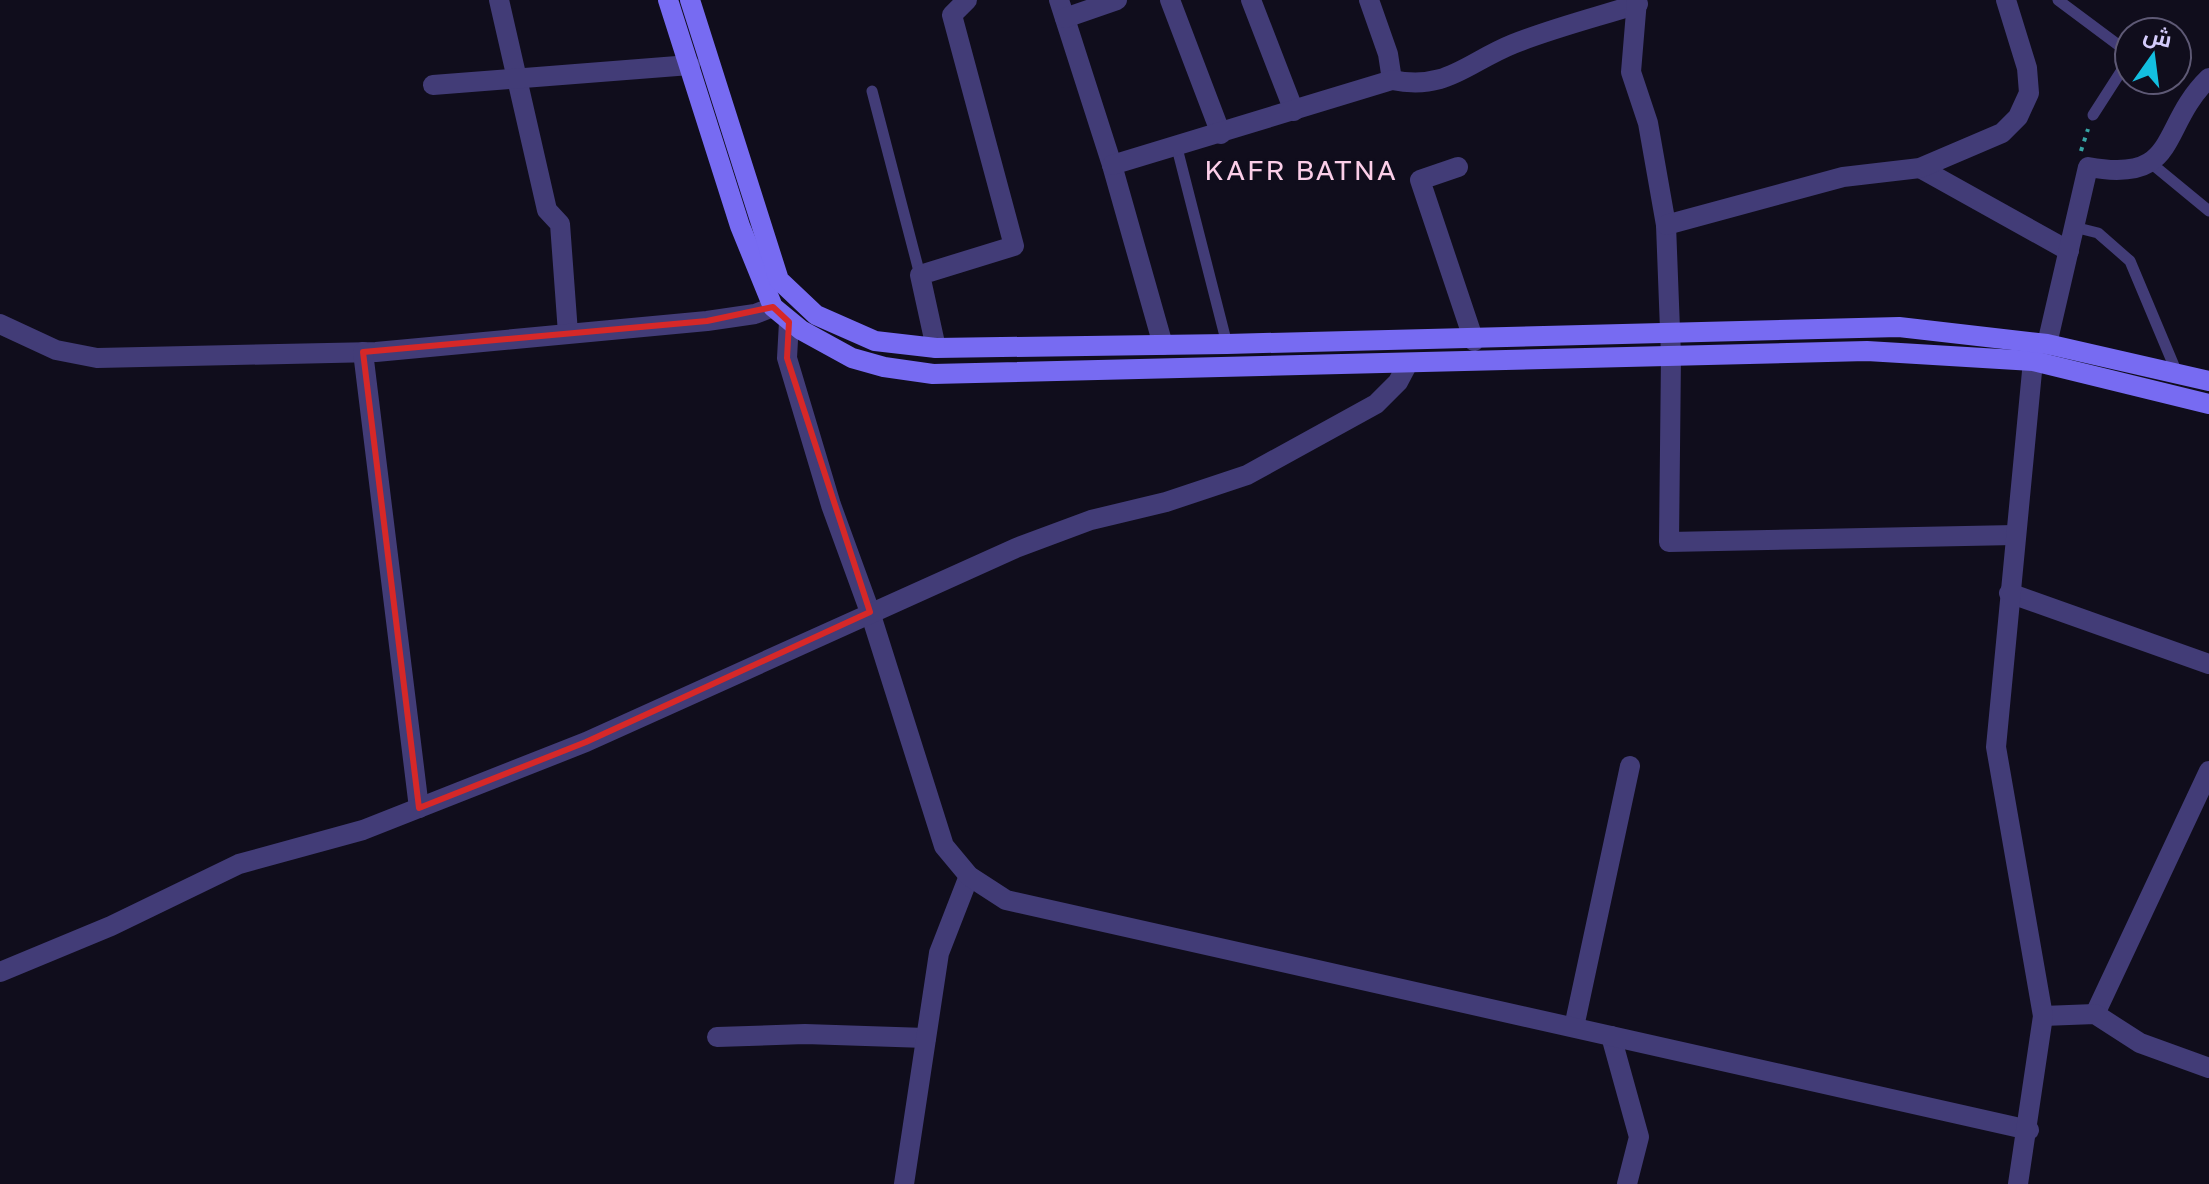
<svg xmlns="http://www.w3.org/2000/svg" width="2209" height="1184" font-family="'Golos Text',Cairo,sans-serif">
<style>
.lines{fill:none;stroke-linecap:round;stroke-linejoin:round}
.path{stroke:#37a4a4;stroke-width:4;stroke-dasharray:4 6;stroke-linecap:butt}
.service{stroke:#423c77;stroke-width:11}
.minor{stroke:#423c77;stroke-width:20}
.tertiary{stroke:#423c77;stroke-width:20}
.secondary{stroke:#776bf2;stroke-width:20}
.marked{fill:none;stroke:#d62828;stroke-width:6;stroke-linejoin:round}
.labels{text-anchor:middle;dominant-baseline:central;stroke-width:6;stroke-linejoin:round;paint-order:stroke}
.quarter-label{font-size:28px;letter-spacing:2px;fill:#fbcee8;stroke:#100d1c}
</style>
<rect width="100%" height="100%" fill="#100d1c"/>
<g class="lines">
<polyline class="path" points="2081,151 2088,129"/>
<g class="service">
<polyline points="2058,0 2129,53"/>
<polyline points="872,91 920,275"/>
<polyline points="2093,115 2129,59"/>
<polyline points="1177,148 1227,344"/>
<polyline points="2152,164 2209,211"/>
<polyline points="2074,227 2098,233 2130,261 2177,373"/>
</g>
<g class="minor">
<polyline points="499,0 547,210 560,224 568,333"/>
<polyline points="1059,0 1112,165 1163,345"/>
<polyline points="1170,0 1221,134"/>
<polyline points="1251,0 1294,111"/>
<polyline points="1369,0 1388,54 1392,80"/>
<polyline points="1065,18 1117,0"/>
<polyline points="433,85 690,65"/>
<path d="M1112 165 1392 80C1447 91 1466 63 1513 44 1553 28 1597 17 1638 4"/>
<polyline points="1458,167 1420,180 1474,341"/>
<polyline points="1920,168 2069,251"/>
<polyline points="0,324 56,350 97,358 376,352 707,321 755,314 773,307"/>
<path d="M2047 344 2088 167C2181 184 2158 127 2209 78"/>
<polyline points="936,348 920,275 1014,246 952,15 967,0"/>
<polyline points="363,352 419,808"/>
<polyline points="1671,356 1669,542 2015,535"/>
<polyline points="2009,593 2209,664"/>
<polyline points="1574,1027 1630,766"/>
<polyline points="1611,1036 1639,1137 1627,1184"/>
<polyline points="717,1037 805,1034 926,1038"/>
<polyline points="904,1184 939,953 969,876"/>
</g>
<g class="tertiary">
<polyline points="1637,0 1631,72 1648,123 1666,225 1671,356"/>
<polyline points="1666,225 1843,177 1920,168 2002,133 2018,117 2029,93 2027,68 2006,0"/>
<polyline points="789,322 787,358 831,505 870,612 944,846 969,876 1006,900 2029,1130"/>
<polyline points="0,972 111,926 239,864 363,830 586,742 1016,548 1091,520 1166,502 1247,475 1376,404 1398,382 1407,365"/>
<polyline points="2095,1014 2209,771"/>
<polyline points="2043,1016 2095,1014 2140,1043 2209,1068"/>
<polyline points="2018,1184 2043,1016 1996,747 2033,361 2042,350"/>
</g>
<g class="secondary">
<polyline points="668,0 740,226 773,307 801,330 852,358 884,367 933,374 1867,351 2033,361 2209,404"/>
<polyline points="690,0 779,280 816,315 875,341 936,348 1227,344 1899,327 2047,344 2209,381"/>
</g>
</g>
<path class="marked" d="M773 307 789 322 787 358 870 612 586 742 419 808 363 352 707 321Z"/>
<g class="labels">
<g class="quarter-label">
<text x="1301" y="169">KAFR BATNA</text>
</g>
</g>
<g transform="translate(2153 56) rotate(14)"><circle r="38" fill="#100d1c" stroke="#5e5975" stroke-width="2"/>
<path d="M0-6L14 30L0 20L-14 30Z" fill="#13bfe0"/>
<text y="-12" font-size="22" font-weight="bold" text-anchor="middle" fill="#d4ccfb">ش</text>
</g>
</svg>
